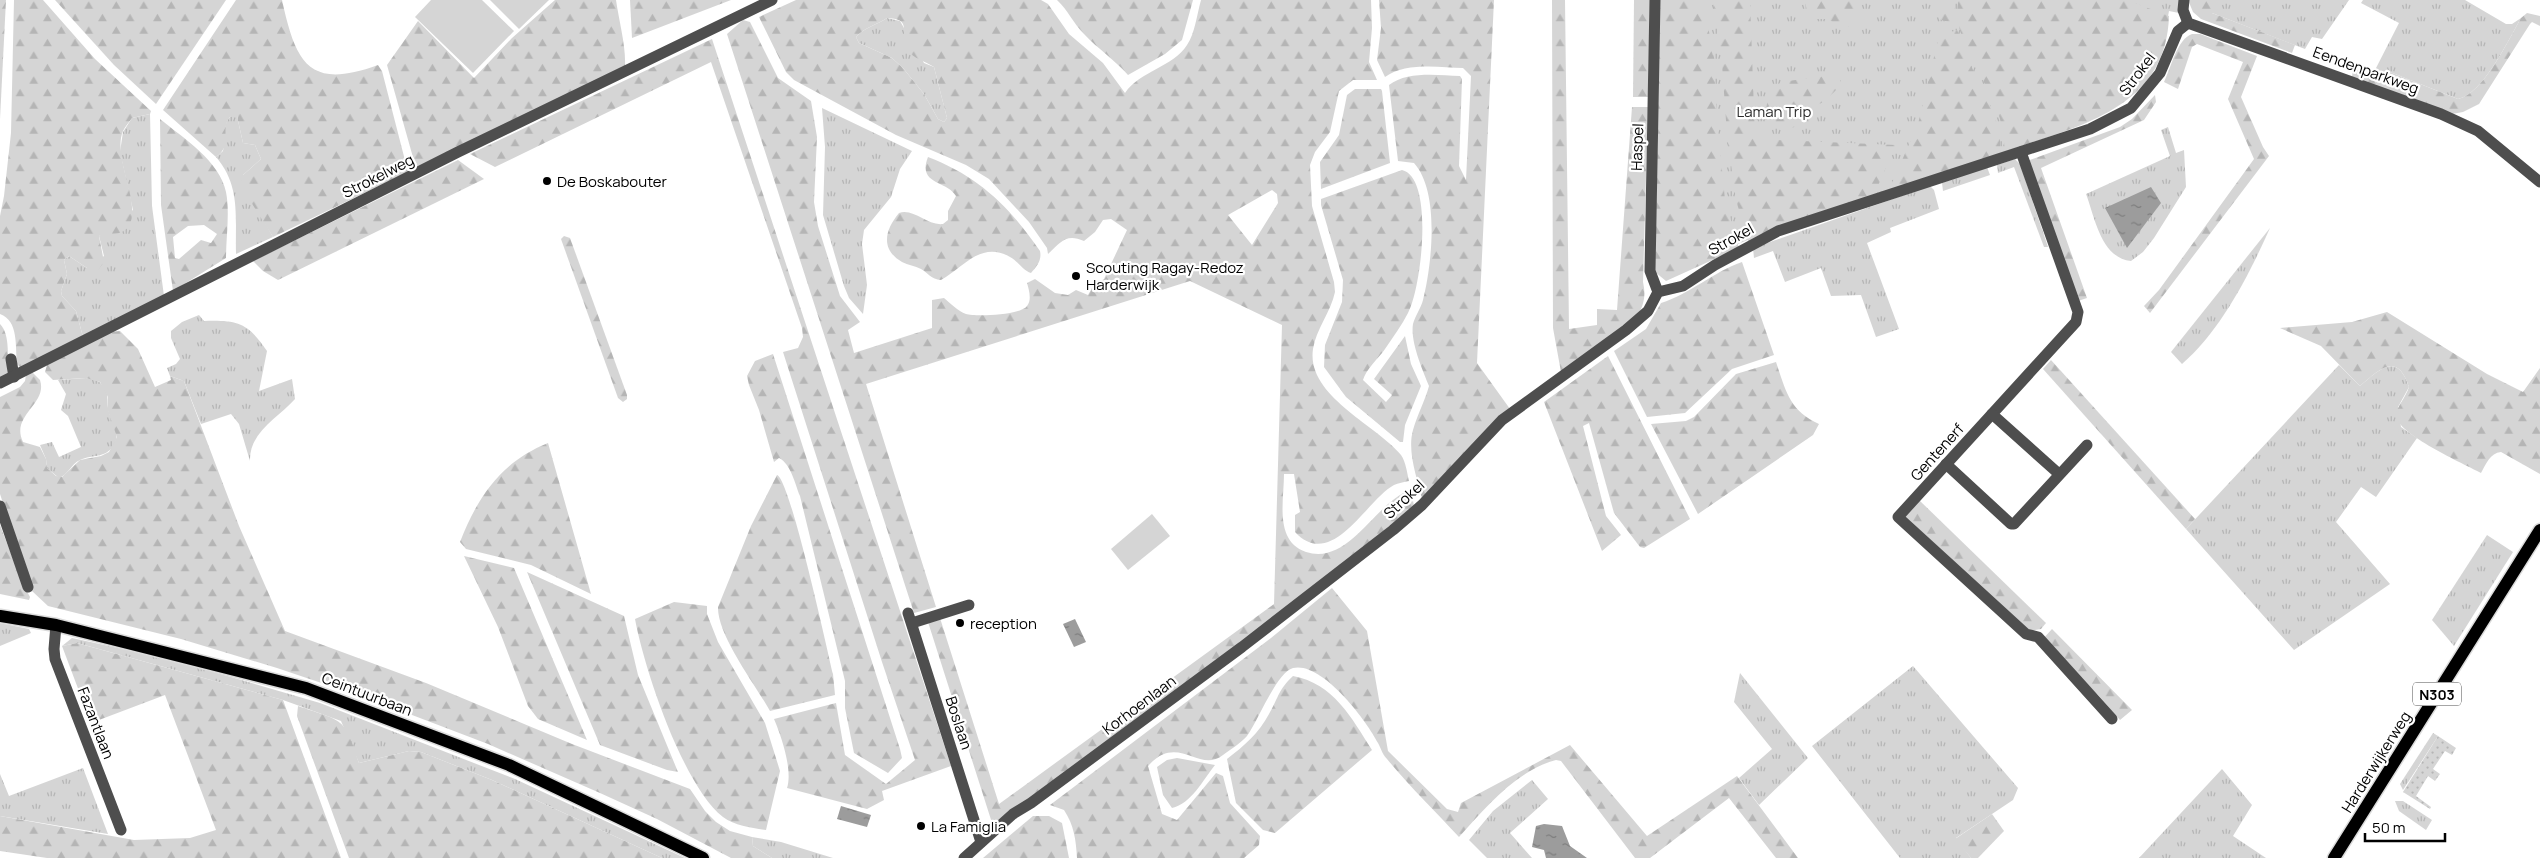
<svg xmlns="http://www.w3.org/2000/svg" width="2540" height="858" font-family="Manrope,sans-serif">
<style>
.grass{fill:url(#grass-tufts)}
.forest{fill:url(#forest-firs);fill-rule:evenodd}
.garden{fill:url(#garden-dots)}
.pitch{fill:#d5d5d5}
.water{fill:url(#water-ripples)}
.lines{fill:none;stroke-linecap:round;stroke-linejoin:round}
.major-casing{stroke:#dbdbdb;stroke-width:15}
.minor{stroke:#4e4e4e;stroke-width:11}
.major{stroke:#000;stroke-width:12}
.poi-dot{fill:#000;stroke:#fff;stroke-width:2}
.labels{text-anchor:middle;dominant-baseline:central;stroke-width:4.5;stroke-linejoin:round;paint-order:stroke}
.shield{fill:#fff;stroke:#4c4c4c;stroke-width:1}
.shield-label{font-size:14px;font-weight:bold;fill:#000}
.street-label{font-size:15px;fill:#000;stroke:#fff}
.park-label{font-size:15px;fill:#2c2c2c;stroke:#fff}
.poi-label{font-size:15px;fill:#000;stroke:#fff;text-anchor:start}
</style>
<defs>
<pattern id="grass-tufts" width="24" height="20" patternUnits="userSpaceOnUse" patternTransform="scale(1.25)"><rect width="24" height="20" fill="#d5d5d5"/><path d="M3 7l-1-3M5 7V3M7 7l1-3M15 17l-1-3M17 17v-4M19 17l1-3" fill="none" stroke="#b5b5b5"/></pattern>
<pattern id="forest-firs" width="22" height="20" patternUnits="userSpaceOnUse" patternTransform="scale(1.25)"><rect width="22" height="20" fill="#d5d5d5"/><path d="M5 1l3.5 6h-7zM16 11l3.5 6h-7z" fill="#b5b5b5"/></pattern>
<pattern id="garden-dots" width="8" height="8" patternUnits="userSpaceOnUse" patternTransform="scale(1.25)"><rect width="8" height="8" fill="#d5d5d5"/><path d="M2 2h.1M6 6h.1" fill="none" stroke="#b5b5b5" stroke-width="1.8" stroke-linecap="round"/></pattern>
<pattern id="water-ripples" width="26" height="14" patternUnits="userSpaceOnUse" patternTransform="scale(1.25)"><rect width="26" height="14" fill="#9c9c9c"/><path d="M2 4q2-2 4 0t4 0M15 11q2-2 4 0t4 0" fill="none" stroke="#7d7d7d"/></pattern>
</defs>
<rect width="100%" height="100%" fill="#fff"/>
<g class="grass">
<polygon points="1662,0 2179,0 2179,13 2169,11 2164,37 2151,70 2002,153 1775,228 1736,245"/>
<polygon points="2212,0 2349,0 2322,39 2312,37 2305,49 2212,13"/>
<path d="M2363 0H2465L2506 24H2512L2521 18C2509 39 2483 94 2458 99L2390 72H2374L2399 23 2361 3Z"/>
<path d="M887 18 900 21 924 63 934 67 947 118 944 122 938 119 924 94 903 68 892 58 859 43 856 37C862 29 878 24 887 18Z"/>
<polygon points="822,108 912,151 900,169 891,197 864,230 862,244 867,285 863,314 849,298 844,286 823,215 825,147"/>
<polygon points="150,114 152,206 164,296 83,337 76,311 62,296 61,291 67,274 64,260 69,256 87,268 104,256 99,236 133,210 120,152 123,132 132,118"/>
<path d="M234 115 237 116 243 143 255 145 261 159 243 175 260 214 273 237 236 254C235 217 241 186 216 157L223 151C226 140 221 119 234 115Z"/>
<path d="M2168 127 2176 153 2184 150 2186 187 2154 238 2143 252 2131 261C2101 258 2095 218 2086 194L2170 156 2161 130Z"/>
<polygon points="2015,159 2020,164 2048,247 2044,247 2014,167 1998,173 1997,165"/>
<polygon points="1987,167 1990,175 1943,191 1942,183"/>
<polygon points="1930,186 1934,190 1939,209 1890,228 1891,232 1867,243 1899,329 1876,337 1861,295 1831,296 1821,268 1785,282 1773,251 1754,258 1753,248"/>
<path d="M2270 228C2249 275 2221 330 2182 364L2171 352Z"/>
<path d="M199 315 204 321C238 320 248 323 267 351L259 391 292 379 295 399C278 418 249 432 250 461L239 424 231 414 201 424 184 381 170 376 167 368 176 364 180 359 171 338V331L182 322Z"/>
<path d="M2339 365 2360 386C2378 371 2397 350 2409 387L2398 407 2401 427 2417 438 2376 497 2361 487 2336 522 2390 584 2294 650 2186 529Z"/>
<path d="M86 378C93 379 99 380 103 386 109 393 107 400 108 408 110 421 122 432 114 445 105 459 93 454 80 460 71 464 68 475 59 478L47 468 46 459 40 445 52 442 59 457 81 447 68 416 61 410 66 394 58 380Z"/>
<polygon points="2487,535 2513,552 2454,646 2432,620"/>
<polygon points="0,623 29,629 31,633 0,646"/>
<polygon points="72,638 169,659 320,703 515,779 685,858 662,858 492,780 421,752 409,751 359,763 341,721 283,700 117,654 77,643 62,646"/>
<polygon points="1913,666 2018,788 2013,800 1956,838 1971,858 1900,858 1812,746"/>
<polygon points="1740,673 1808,758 1759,805 1739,778 1772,749 1734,702"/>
<polygon points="2433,733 2438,736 2403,790 2400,784"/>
<polygon points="83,768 108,834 0,816 0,774 9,796"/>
<polygon points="2222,769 2252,805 2233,836 2266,858 2139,858"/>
<polygon points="1532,780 1548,799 1510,833 1532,858 1487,858 1469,840 1493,811"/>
<polygon points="2395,801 2403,801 2432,820 2426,830 2399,811"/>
<polygon points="752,837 781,842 833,858 772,858 753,846"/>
</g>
<g class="forest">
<polygon points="0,0 6,0 0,119"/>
<path d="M14 0H43L95 59 151 111 150 114 132 118C129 122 125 127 123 131 111 158 147 212 125 230 118 236 108 232 99 236L104 262 98 270 87 268 69 256 64 260 67 274 61 291 62 296 76 311 83 337 21 368 17 364C15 346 19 321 0 314V216L4 196 11 133Z"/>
<polygon points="55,0 226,0 156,104 114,65"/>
<path d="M236 0H282C296 64 309 90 378 65L382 71 408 172 273 237 241 186 243 175 261 159 255 145 243 143 237 116 230 117C219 131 234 144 216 157L163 110Z"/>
<path d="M555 0H616C619 21 626 46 625 66L416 168 387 65 418 21 474 78 512 38Z"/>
<polygon points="630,0 731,0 632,38"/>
<path d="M796 0H1041L1048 4 1069 34 1103 63 1125 93C1140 71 1173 67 1187 45 1195 33 1197 14 1201 0H1371L1372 28 1369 62 1377 80H1353L1339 91 1330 132 1315 152 1310 165 1312 206 1334 282 1335 292C1331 312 1316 329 1313 349 1306 396 1377 425 1401 455 1406 462 1407 473 1409 481 1404 482 1398 483 1394 485 1367 499 1332 572 1295 532V515L1300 512 1294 474H1284C1284 501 1274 541 1306 552 1350 566 1376 500 1411 490L1414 506 1292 606 993 826 928 622 940 618 999 804 1274 604 1282 325 1190 281 866 384 936 607 914 613 727 34 743 20 750 22 778 78 811 101 817 137 814 202 818 226 840 296 860 322 848 330 854 353 932 328V300L944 298C950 303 958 311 966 314 976 317 1021 315 1027 306 1032 300 1029 290 1027 283L1035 279 1055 293 1068 295 1076 290 1088 295 1093 286 1104 279 1127 230 1111 219 1103 220 1095 232 1084 241C1066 233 1061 242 1048 254L1047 248 1029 222 989 179 966 165 896 135 794 80 786 72 759 17ZM887 18C915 19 898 35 907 49 913 59 925 61 934 67L947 118 944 122 938 119 924 94 903 68 892 58 859 43 856 37C862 29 878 24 887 18ZM1272 190 1277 194 1278 203 1252 245 1228 215Z"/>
<path d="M1057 0H1193L1182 40 1165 54 1128 75C1115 60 1098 49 1084 34 1073 23 1068 10 1057 0Z"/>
<path d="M1379 0H1494L1477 363 1510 409 1422 499C1417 477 1407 452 1413 430 1417 415 1425 401 1429 386 1423 371 1410 342 1413 324 1415 316 1421 308 1423 300 1432 264 1440 192 1414 163L1398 161 1389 85C1407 71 1437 75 1460 76L1462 79 1459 166 1466 180 1471 76 1463 68C1439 67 1405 62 1385 77L1377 60 1381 28Z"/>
<path d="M1552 0H1565L1569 329 1597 325V309L1617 310 1632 107H1648L1643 282C1646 296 1644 303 1638 316L1561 372 1553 328Z"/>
<polygon points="1634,0 1650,0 1648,97 1633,97"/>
<polygon points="1660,0 1704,0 1714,63 1718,129 1725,200 1739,248 1666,281 1655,272"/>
<polygon points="1713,0 1750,0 1755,139 1896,145 1873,197 1749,244 1736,200 1727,135 1722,64"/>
<polygon points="1850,0 1857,8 1858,22 1843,29 1828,19 1813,19 1807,11 1805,1"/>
<polygon points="1936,0 1954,0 1954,23 1941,20 1937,15"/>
<path d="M1958 0H2127L2169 16C2166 110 2077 126 2004 152 2008 105 1968 67 1958 23 1956 16 1958 7 1958 0Z"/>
<polygon points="2188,0 2212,0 2212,13 2295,45 2292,53 2201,19 2193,12"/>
<path d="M2527 13 2540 16V26L2532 22 2530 24 2479 104 2463 112 2452 114 2352 77 2353 68 2372 75 2374 72H2390L2458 99C2483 94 2509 39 2521 18Z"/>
<path d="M1957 30C1964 46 1969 62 1976 77 1988 102 2003 125 2000 153L1888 192 1918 124 1939 36Z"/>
<path d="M2192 34H2200L2257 56 2241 97 2263 147 2269 156 2150 313 2144 306 2159 290 2254 159 2228 99 2243 62 2197 44 2192 47 2178 89 2164 82C2171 68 2177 39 2192 34Z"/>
<path d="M712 39 951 766 882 791 884 800 867 809 787 788C793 770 781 735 774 719L836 703 845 755 886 784 915 760 882 662 783 352 798 348 803 337 802 328 711 62 495 167 470 154Z"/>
<path d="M1825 76 1840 78V86L1825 101 1806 111 1809 123 1808 126 1798 125 1792 128 1768 120C1762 107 1771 91 1781 82Z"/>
<polygon points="1355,89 1381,89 1382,91 1390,163 1321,189 1320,162 1339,135 1347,95"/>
<polygon points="2155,95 2156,102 2144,120 2041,168 2087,298 2078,301 2027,161 2120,127 2132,119"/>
<path d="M160 119C183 138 220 161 226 192 230 212 226 238 226 258L173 291 161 205ZM204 225 217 234 211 243 201 240 179 259 175 258 173 237 188 226Z"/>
<path d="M928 157C978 176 1010 207 1040 251 1042 260 1037 266 1031 273 1023 271 1018 261 1010 257 981 240 963 268 941 280 931 279 928 273 921 269 915 266 908 265 902 262 880 249 885 230 899 213 914 208 927 226 943 224L948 220V211L956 196C947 180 917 185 928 157Z"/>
<polygon points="458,160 484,179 278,280 263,271 253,261"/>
<path d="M1402 170C1435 178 1421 290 1408 313 1402 325 1393 337 1385 349 1379 358 1366 369 1363 380L1386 402 1392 395 1374 379 1405 336 1411 364 1421 386 1405 425 1403 442H1400L1346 397 1324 367 1325 345 1342 302 1343 280 1321 205V199Z"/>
<polygon points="564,236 570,238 627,395 627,399 623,402 618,398 561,239"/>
<path d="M1742 262 1774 355 1732 369 1685 413 1647 417 1614 351 1646 329 1661 303C1690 294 1713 272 1742 262Z"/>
<path d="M2387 312 2487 374 2523 392 2540 368V474L2501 452C2490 453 2486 464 2481 473 2465 464 2396 434 2396 415 2397 406 2406 397 2409 387 2397 350 2378 371 2360 386L2321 346 2280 328 2352 322Z"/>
<path d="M0 324C11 335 7 360 8 375L0 379Z"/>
<path d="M120 331 138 349 155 387 171 380 170 376 184 381 239 526 285 631 426 683 572 744 690 789 705 811 716 822 730 831 752 837 753 846 772 858H731L657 819 600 793 488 744 378 702 277 668 181 639 48 606 32 591 0 494V397L20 387 25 381 26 375 32 372 40 380C48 404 10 415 23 442L40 447 46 459 47 468 56 476 62 477 80 460 101 456 109 452 117 437 108 411V397L100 382 86 378 53 380 45 372 47 365 109 332Z"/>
<path d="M773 354 900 749 902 758 888 773 854 753 845 708V681L800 496C795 484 791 464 779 458L774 462 759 410 749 385 747 376 755 361Z"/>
<polygon points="1608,356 1690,519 1644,548 1640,547 1614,513 1589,423 1583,426 1606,516 1621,535 1602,551 1544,402"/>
<polygon points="2051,360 2195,519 2186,529 2043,369"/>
<path d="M1776 362C1786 391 1789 410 1819 424L1813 435 1698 514 1651 424 1686 421 1694 417 1736 374Z"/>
<path d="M548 443 591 594 531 565 466 549 460 542C478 496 501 462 548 443Z"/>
<path d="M777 475C790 479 827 649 833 674L835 695 770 711C756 686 717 635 718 607L751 526Z"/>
<polygon points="1919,500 2046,623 2041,629 2028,631 1904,515"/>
<polygon points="0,525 21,580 30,597 29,600 0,594"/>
<polygon points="464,556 514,568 587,740 538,719 528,706 498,627"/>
<polygon points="527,572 624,616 638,675 678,772 667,770 600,745"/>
<path d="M1332 588 1367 631 1388 751 1447 809 1458 812 1461 803 1570 745 1647 836 1737 776 1798 858H1776L1729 798 1650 858H1635L1561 761 1556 760C1517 770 1485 808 1459 837 1435 811 1409 786 1387 759 1382 754 1381 748 1378 743 1367 721 1322 661 1293 668 1277 672 1258 721 1247 736 1241 743 1231 749 1223 755 1199 774 1178 732 1148 766L1162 814 1177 820 1216 773 1223 776 1230 803 1260 836 1259 845 1244 858H1077C1076 840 1074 825 1064 810L1050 805 1271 638Z"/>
<path d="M674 602 707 606V614L718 642 765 723 780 771 766 830C752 828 735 826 723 817 683 786 644 668 635 619Z"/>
<polygon points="2052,629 2132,710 2120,720 2099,696 2042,640"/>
<polygon points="77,643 283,700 341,858 47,858 0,851 0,816 134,840 190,838 216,830 165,695 91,723 62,646"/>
<path d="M1293 676C1334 684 1351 717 1372 750L1275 833 1263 830 1236 803 1227 759C1244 746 1259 733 1269 714 1279 697 1278 690 1293 676Z"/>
<path d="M298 706C344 722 344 716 359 763L409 751 421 752 492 780 662 858H349L297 716Z"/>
<path d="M1177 758 1215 765C1203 780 1191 804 1172 808L1163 795 1157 767 1167 760Z"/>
<polygon points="1992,814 2004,831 1978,858 1971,858 1955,839"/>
<polygon points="1033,816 1049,816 1062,823 1069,858 983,858"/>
</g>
<polygon class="garden" points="2438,736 2456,748 2452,755 2445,751 2433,769 2440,774 2435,781 2428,776 2416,796 2431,807 2430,809 2403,792"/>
<g class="pitch">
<polygon points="431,0 482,0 514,31 473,73 415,17"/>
<polygon points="490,0 549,0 519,29"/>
<polygon points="1152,514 1170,536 1128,570 1111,549"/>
</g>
<g class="water">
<polygon points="2151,187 2161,203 2127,248 2105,208"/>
<polygon points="1075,619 1086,642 1074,647 1063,624"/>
<polygon points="841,806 871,815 867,827 837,819"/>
<polygon points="1544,824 1562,826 1570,846 1587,858 1546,858 1544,850 1532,847 1536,826"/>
</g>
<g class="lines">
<g class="major-casing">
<g id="major">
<polyline points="0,616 56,625 306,688 509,765 703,858"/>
<polyline points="2334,858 2540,530"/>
</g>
</g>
<g class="minor">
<polyline points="1655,0 1650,271 1658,292"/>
<polyline points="2184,0 2183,10 2188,23 2441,114 2478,131 2540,182"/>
<polyline points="2021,152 2078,312 2076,322 1898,517 2026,634 2038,637 2112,719"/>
<polyline points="11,359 14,377"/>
<polyline points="0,383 458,152 772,0"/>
<polyline points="1992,414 2059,474"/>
<polyline points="1946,464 2011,524 2014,524 2087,445"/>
<polyline points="0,506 28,587"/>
<polyline points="908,613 981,842"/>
<polyline points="912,623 969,605"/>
<polyline points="56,625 54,649 55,659 121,830"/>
<polyline points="964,858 1013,814 1031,803 1242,647 1393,530 1422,505 1502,420 1626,330 1648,311 1658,292 1683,286 1715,265 1778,231 2090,129 2131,108 2160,73 2178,31 2188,23"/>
</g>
<use href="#major" class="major"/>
</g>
<g class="poi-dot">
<circle cx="547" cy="181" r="5"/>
<circle cx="1076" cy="276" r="5"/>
<circle cx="960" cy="623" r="5"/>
<circle cx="921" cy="826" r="5"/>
</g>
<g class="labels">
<rect class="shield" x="2413" y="682.5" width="48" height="23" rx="4"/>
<g class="shield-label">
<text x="2437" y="694">N303</text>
</g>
<g class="street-label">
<text transform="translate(2366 70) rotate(20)">Eendenparkweg</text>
<text transform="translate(2137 74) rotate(-53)">Strokel</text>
<text transform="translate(1637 147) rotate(-88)">Haspel</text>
<text transform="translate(378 176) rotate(-27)">Strokelweg</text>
<text transform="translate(1731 239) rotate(-29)">Strokel</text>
<text transform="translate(1937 452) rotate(-48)">Gentenerf</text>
<text transform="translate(1404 499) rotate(-43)">Strokel</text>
<text transform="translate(367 694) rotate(21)">Ceintuurbaan</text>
<text transform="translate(1139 705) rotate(-37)">Korhoenlaan</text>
<text transform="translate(96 723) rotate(69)">Fazantlaan</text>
<text transform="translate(959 723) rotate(72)">Boslaan</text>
<text transform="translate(2376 762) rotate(-58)">Harderwijkerweg</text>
</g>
<g class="park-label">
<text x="1774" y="111">Laman Trip</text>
</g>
<g class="poi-label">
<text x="557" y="181">De Boskabouter</text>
<text x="1086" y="267">Scouting Ragay-Redoz<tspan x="1086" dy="17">Harderwijk</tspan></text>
<text x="970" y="623">reception</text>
<text x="931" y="826">La Famiglia</text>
</g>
</g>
<path d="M2365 833v8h80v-8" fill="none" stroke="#000000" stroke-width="2.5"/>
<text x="2372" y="833" font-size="15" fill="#000000" stroke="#ffffff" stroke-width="4" paint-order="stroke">50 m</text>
</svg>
